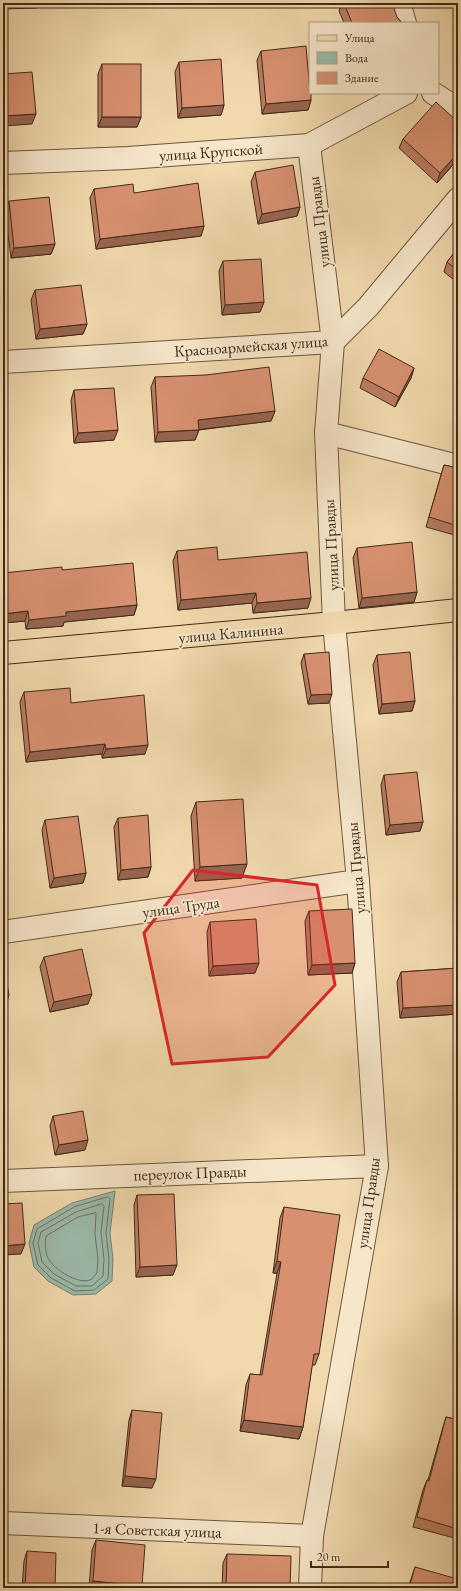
<svg xmlns="http://www.w3.org/2000/svg" width="461" height="1591" font-family="'EB Garamond',serif">
<style>
.water{fill:#9bbaab;stroke:#778071}
.lines{fill:none;stroke-linecap:round;stroke-linejoin:round}
.shore{stroke:#6e7262;stroke-width:1}
.minor-casing{stroke:#6d563f;stroke-width:24}
.major-casing{stroke:#412a1a;stroke-width:24}
.minor{stroke:#f6e6ca;stroke-width:22}
.major{stroke:#f1d9ad;stroke-width:22}
.wall{fill:#ba7c61;stroke:#412a1a}
.shaded-wall{fill:#97654f;stroke:#412a1a}
.building{fill:#d89071;stroke:#412a1a}
.marked{fill:#d62828;fill-opacity:0.2;stroke:#d62828;stroke-width:3;stroke-linejoin:round}
.labels{text-anchor:middle;dominant-baseline:central;stroke-width:3.5;stroke-linejoin:round;paint-order:stroke}
.street-label{font-size:16px;fill:#412a1a;stroke:#f6e6ca}
</style>
<rect width="100%" height="100%" fill="#f1d9ad"/>
<filter id="stains"><feTurbulence type="fractalNoise" baseFrequency=".005" numOctaves="4"/><feColorMatrix values="0 0 0 0 .2 0 0 0 0 .09 0 0 0 0 .02 0 0 0 .5 -.17"/></filter>
<radialGradient id="worn" r=".72"><stop offset=".6" stop-color="#630" stop-opacity="0"/><stop offset="1" stop-color="#630" stop-opacity=".3"/></radialGradient>
<polygon class="water" points="115,1191 110,1233 113,1259 112,1281 96,1294 73,1295 48,1281 34,1267 29,1243 34,1225 72,1203"/>
<g class="lines">
<g class="shore">
<polygon points="108,1197 110,1199 106,1233 109,1259 108,1279 94,1290 75,1291 51,1278 38,1265 33,1243 37,1229 74,1207"/>
<polygon points="102,1204 104,1206 101,1232 104,1259 103,1276 92,1286 76,1286 54,1274 42,1262 38,1243 41,1232 76,1212"/>
<path d="M96 1213 95 1234 98 1259 97 1273C95 1275 93 1279 90 1280 77 1284 57 1271 49 1260 45 1254 45 1243 46 1236L78 1217Z"/>
</g>
<g class="minor-casing">
<g id="minor">
<polyline points="399,3 405,23"/>
<polyline points="433,93 458,109"/>
<polyline points="309,145 333,342 326,433 334,623 358,881 377,1166 312,1536 310,1588"/>
<polyline points="3,163 128,158 309,145 406,93"/>
<polyline points="3,362 333,342 368,307 458,199"/>
<polyline points="326,433 458,466"/>
<polyline points="3,932 358,881"/>
<polyline points="3,1181 377,1166"/>
<polyline points="3,1523 312,1536"/>
</g>
</g>
<g class="major-casing">
<polyline id="major" points="3,653 334,623 458,610"/>
</g>
<use href="#minor" class="minor"/>
<use href="#major" class="major"/>
</g>
<g class="wall">
<polygon points="342,3 397,17 402,23 344,23 339,11"/>
<polygon points="261,51 311,100 308,110 262,114 257,60"/>
<polygon points="179,62 224,105 221,115 178,118 175,72"/>
<polygon points="102,64 141,117 137,127 98,127 98,74"/>
<polygon points="458,122 458,159 437,183 399,148 403,139"/>
<polygon points="255,172 300,207 297,216 258,224 251,182"/>
<polygon points="94,189 134,193 204,226 201,236 96,249 90,198"/>
<polygon points="9,201 55,244 51,254 11,258 5,211"/>
<polygon points="458,248 458,283 444,272 447,262"/>
<polygon points="223,261 264,302 260,312 222,315 219,271"/>
<polygon points="35,290 87,324 83,334 36,339 31,300"/>
<polygon points="414,368 411,378 395,407 360,388 363,378"/>
<polygon points="155,377 275,411 271,421 199,430 195,440 155,442 151,387"/>
<polygon points="74,390 114,440 74,443 71,400"/>
<polygon points="444,465 458,468 458,536 426,527 441,475"/>
<polygon points="357,548 417,592 414,602 359,608 353,558"/>
<polygon points="177,551 218,560 308,608 253,613 252,603 178,610 173,561"/>
<polygon points="62,570 137,605 134,615 64,622 63,626 26,629 25,621 3,623 3,573"/>
<polygon points="304,654 329,703 308,704 301,663"/>
<polygon points="377,655 415,701 412,711 379,714 373,665"/>
<polygon points="24,692 71,703 145,754 102,758 102,754 26,762 20,702"/>
<polygon points="384,775 423,822 420,831 386,835 381,785"/>
<polygon points="196,802 242,878 195,881 191,816"/>
<polygon points="118,818 151,867 148,877 118,880 114,827"/>
<polygon points="45,820 86,873 83,883 50,888 42,830"/>
<polygon points="309,911 355,963 352,973 308,975 305,921"/>
<polygon points="210,922 255,973 209,976 207,932"/>
<polygon points="44,957 88,1004 50,1012 40,967"/>
<polygon points="458,968 458,1014 400,1018 397,982 401,972"/>
<polygon points="53,1116 85,1150 55,1155 50,1126"/>
<polygon points="137,1195 173,1275 136,1277 134,1205"/>
<polygon points="284,1207 319,1354 315,1365 312,1365 303,1427 299,1439 240,1431 246,1385 250,1374 260,1375 277,1273 273,1273 280,1218"/>
<polygon points="132,1410 152,1488 122,1486 129,1420"/>
<polygon points="446,1417 458,1420 458,1539 413,1527 423,1490 427,1480 428,1480 443,1427"/>
<polygon points="96,1540 141,1588 89,1588 92,1550"/>
<polygon points="27,1551 55,1588 22,1588 24,1561"/>
<polygon points="227,1554 290,1588 222,1588 223,1563"/>
<polygon points="415,1567 452,1588 408,1588"/>
</g>
<g class="shaded-wall">
<polygon points="3,3 39,3 37,8 3,9"/>
<polygon points="311,100 308,110 262,114 266,104"/>
<polygon points="224,105 221,115 178,118 182,108"/>
<polygon points="36,114 32,124 3,126 3,116"/>
<polygon points="102,117 141,117 137,127 98,127"/>
<polygon points="458,153 458,159 437,183 440,173"/>
<polygon points="300,207 297,216 258,224 262,214"/>
<polygon points="204,226 201,236 96,249 100,239"/>
<polygon points="55,244 51,254 11,258 14,248"/>
<polygon points="264,302 260,312 222,315 225,305"/>
<polygon points="87,324 83,334 36,339 40,329"/>
<polygon points="414,368 411,378 395,407 399,397"/>
<polygon points="275,411 271,421 195,430 198,420"/>
<polygon points="118,430 114,440 74,443 78,433"/>
<polygon points="199,430 195,440 155,442 158,432"/>
<polygon points="417,592 414,602 359,608 362,598"/>
<polygon points="256,593 252,603 178,610 181,600"/>
<polygon points="311,598 308,608 253,613 257,603"/>
<polygon points="137,605 134,615 64,622 63,626 26,629 29,620 66,612"/>
<polygon points="28,611 25,621 3,623 3,614"/>
<polygon points="332,694 329,703 308,704 311,695"/>
<polygon points="415,701 412,711 379,714 382,704"/>
<polygon points="105,744 102,754 26,762 30,752"/>
<polygon points="148,745 145,754 102,758 106,749"/>
<polygon points="423,822 420,831 386,835 390,825"/>
<polygon points="247,864 242,878 195,881 200,867"/>
<polygon points="151,867 148,877 118,880 121,870"/>
<polygon points="86,873 83,883 50,888 54,878"/>
<polygon points="259,963 255,973 209,976 213,966"/>
<polygon points="355,963 352,973 308,975 312,965"/>
<polygon points="92,994 88,1004 50,1012 54,1002"/>
<polygon points="9,995 6,1005 3,1006 3,997"/>
<polygon points="458,1005 458,1014 400,1018 403,1008"/>
<polygon points="88,1140 85,1150 55,1155 59,1145"/>
<polygon points="25,1244 21,1254 3,1255 3,1246"/>
<polygon points="277,1261 281,1262 277,1273 273,1273"/>
<polygon points="177,1265 173,1275 136,1277 140,1267"/>
<polygon points="244,1420 303,1427 299,1439 240,1431"/>
<polygon points="125,1476 156,1479 152,1488 122,1486"/>
<polygon points="93,1581 142,1586 141,1588 90,1588"/>
</g>
<g class="building">
<polygon points="344,3 392,3 397,17 402,23 352,23"/>
<polygon points="306,46 310,93 311,93 311,100 266,104 261,51"/>
<polygon points="221,59 224,105 182,108 179,62"/>
<rect x="102" y="64" width="39" height="53"/>
<polygon points="32,72 36,114 3,116 3,74"/>
<polygon points="436,102 458,122 458,153 440,173 403,139"/>
<polygon points="293,165 300,207 262,214 255,172"/>
<polygon points="198,183 204,226 100,239 94,189 133,184 134,193"/>
<polygon points="49,197 55,244 14,248 9,201"/>
<polygon points="458,248 458,271 447,262"/>
<polygon points="261,259 264,302 225,305 223,261"/>
<polygon points="81,285 87,324 40,329 35,290"/>
<polygon points="379,349 414,368 399,397 363,378"/>
<polygon points="269,367 275,411 198,420 199,430 158,432 155,377 206,375"/>
<polygon points="114,388 118,430 78,433 74,390"/>
<polygon points="444,465 458,468 458,526 429,517"/>
<polygon points="412,542 417,592 362,598 357,548"/>
<polygon points="217,547 218,560 307,552 311,598 257,603 256,593 181,600 177,551"/>
<polygon points="133,563 137,605 66,612 66,616 29,620 28,611 3,614 3,573 62,567 62,570"/>
<polygon points="329,652 332,694 311,695 304,654"/>
<polygon points="410,652 415,701 382,704 377,655"/>
<polygon points="70,688 71,703 144,695 148,745 106,749 105,744 30,752 24,692"/>
<polygon points="417,772 423,822 390,825 384,775"/>
<polygon points="243,799 247,864 200,867 196,802"/>
<polygon points="148,815 151,867 121,870 118,818"/>
<polygon points="78,816 86,873 54,878 45,820"/>
<polygon points="352,909 355,963 312,965 309,911"/>
<polygon points="256,919 259,963 213,966 210,922"/>
<polygon points="82,949 92,994 54,1002 44,957"/>
<polygon points="3,960 9,995 3,997"/>
<polygon points="458,968 458,1005 403,1008 401,972"/>
<polygon points="83,1111 88,1140 59,1145 53,1116"/>
<polygon points="174,1194 177,1265 140,1267 137,1195"/>
<polygon points="22,1203 25,1244 3,1246 3,1204"/>
<polygon points="284,1207 340,1215 319,1354 314,1354 303,1427 244,1420 250,1374 262,1375 281,1262 277,1261"/>
<polygon points="132,1410 162,1413 156,1479 125,1476"/>
<polygon points="446,1417 458,1420 458,1529 417,1517 427,1480 429,1481"/>
<polygon points="96,1540 145,1545 142,1586 93,1581"/>
<polygon points="27,1551 56,1553 55,1588 25,1588"/>
<polygon points="227,1554 291,1556 290,1588 226,1588"/>
<polygon points="415,1567 454,1578 452,1588 409,1588"/>
</g>
<path class="marked" d="M193 870 317 885 335 985 268 1057 172 1064 144 933Z"/>
<g class="labels">
<g class="street-label">
<text transform="translate(211 152) rotate(-4)">улица Крупской</text>
<text transform="translate(319 222) rotate(-97)">улица Правды</text>
<text transform="translate(251 346) rotate(-4)">Красноармейская улица</text>
<text transform="translate(331 545) rotate(-93)">улица Правды</text>
<text transform="translate(231 633) rotate(-5)">улица Калинина</text>
<text transform="translate(356 868) rotate(-95)">улица Правды</text>
<text transform="translate(181 907) rotate(-8)">улица Труда</text>
<text transform="translate(190 1173) rotate(-2)">переулок Правды</text>
<text transform="translate(368 1203) rotate(-82)">улица Правды</text>
<text transform="translate(157 1530) rotate(2)">1-я Советская улица</text>
</g>
</g>
<rect width="461" height="1591" fill="none" stroke="#f1d9ad" stroke-width="16"/>
<rect x="4" y="4" width="453" height="1583" fill="none" stroke="#412a1a" stroke-width="2"/>
<rect x="8" y="8" width="445" height="1575" fill="none" stroke="#412a1a"/>
<rect x="309" y="22" width="130" height="72" fill="#f6e6ca" stroke="#ae9b84"/>
<rect x="317" y="35" width="20" height="6" fill="#f1d9ad" stroke="#ae9b84"/>
<text x="345" y="42" font-size="12" fill="#412a1a">Улица</text>
<rect x="317" y="52" width="20" height="12" fill="#9bbaab" stroke="#ae9b84"/>
<text x="345" y="62" font-size="12" fill="#412a1a">Вода</text>
<rect x="317" y="72" width="20" height="12" fill="#d89071" stroke="#ae9b84"/>
<text x="345" y="82" font-size="12" fill="#412a1a">Здание</text>
<path d="M311 1561v6h77v-6" fill="none" stroke="#412a1a" stroke-width="2"/>
<text x="317" y="1561" font-size="12" fill="#412a1a" stroke="#f6e6ca" stroke-width="3" paint-order="stroke">20 m</text>
<rect width="100%" height="100%" filter="url(#stains)"/>
<rect width="100%" height="100%" fill="url(#worn)"/>
</svg>
